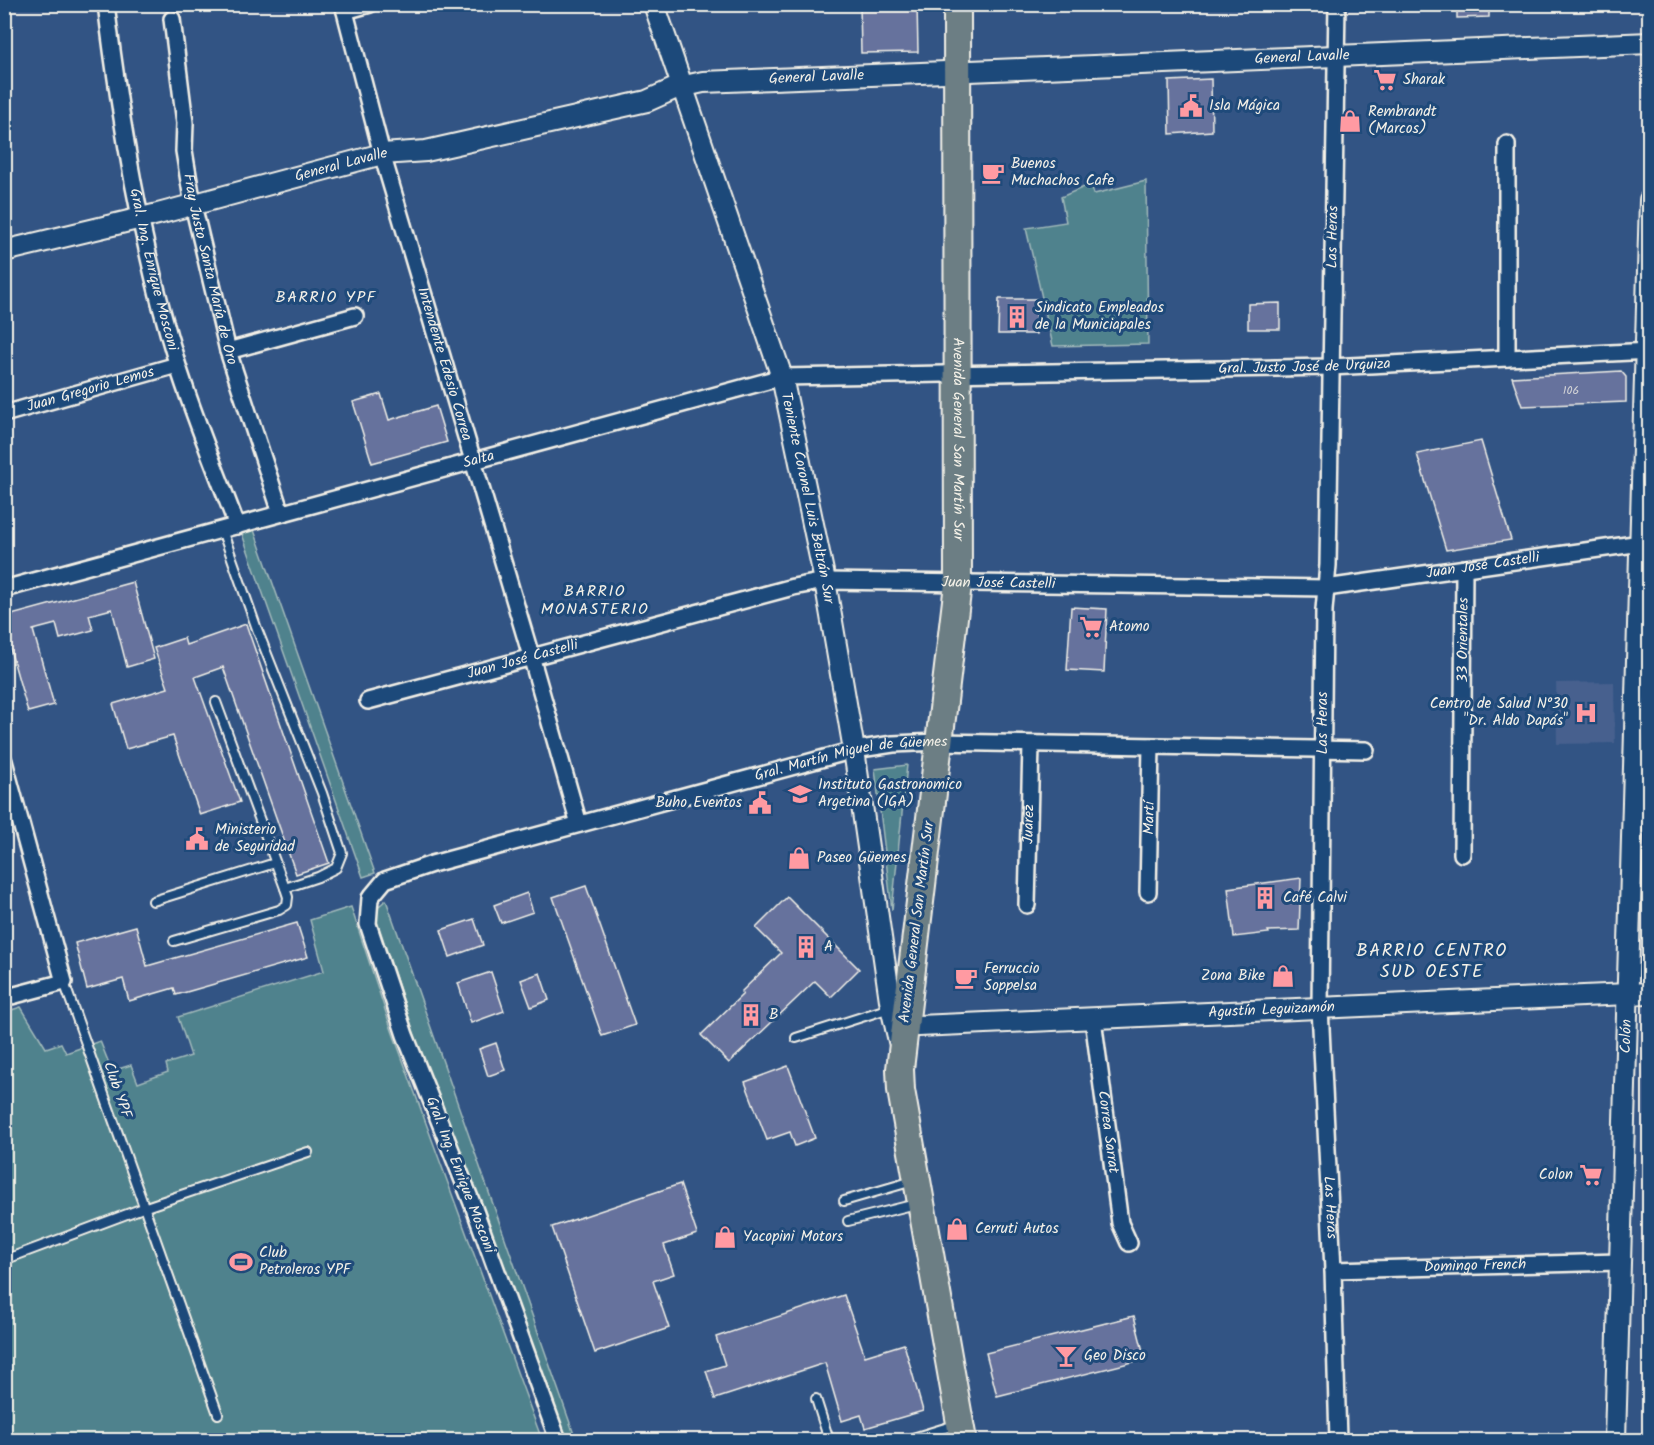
<svg xmlns="http://www.w3.org/2000/svg" width="1654" height="1445" font-family="Kalam,sans-serif">
<style>
.built{fill:#46608e}
.green{fill:#50828d;stroke:#a2baba;stroke-width:1.5}
.building{fill:#66729d;stroke:#f4f1e8;stroke-width:1.5}
.lines{fill:none;stroke-linecap:round;stroke-linejoin:round}
.service-casing{stroke:#f4f1e8;stroke-width:12}
.minor-casing{stroke:#f4f1e8;stroke-width:20}
.tertiary-casing{stroke:#f4f1e8;stroke-width:24}
.primary-casing{stroke:#f4f1e8;stroke-width:30}
.service{stroke:#1f4a7a;stroke-width:8}
.minor{stroke:#1f4a7a;stroke-width:15}
.tertiary{stroke:#1f4a7a;stroke-width:20}
.primary{stroke:#6c7e84;stroke-width:26}
.labels{text-anchor:middle;dominant-baseline:central;stroke-width:6;stroke-linejoin:round;paint-order:stroke}
.number-label{font-size:12px;fill:#d0d1d5}
.street-label{font-size:15px;fill:#f4f1e8;stroke:#1f4a7a}
.poi-label{font-size:15px;fill:#f4f1e8;stroke:#1f4a7a;text-anchor:start}
.neighbourhood-label{font-size:16px;letter-spacing:1.5px;fill:#f4f1e8;stroke:#1f4a7a}
.quarter-label{font-size:18px;letter-spacing:1.5px;fill:#f4f1e8;stroke:#1f4a7a}
</style>
<rect width="100%" height="100%" fill="#325484"/>
<filter id="ink" filterUnits="userSpaceOnUse"><feTurbulence type="fractalNoise" baseFrequency=".0167" numOctaves="2"/><feDisplacementMap in="SourceGraphic" scale="12" xChannelSelector="R" yChannelSelector="G"/><feConvolveMatrix kernelMatrix="1 2 1 2 8 2 1 2 1" color-interpolation-filters="sRGB"/></filter>
<g filter="url(#ink)">
<polygon class="built" points="1614,682 1615,743 1557,744 1556,683"/>
<g class="green">
<polygon points="1146,181 1148,344 1053,346 1026,228 1066,222 1061,197 1091,184 1094,194"/>
<polygon points="254,530 375,873 363,877 242,534"/>
<polygon points="907,765 892,910 875,769"/>
<polygon points="386,900 576,1440 564,1440 417,1042 376,918 379,906"/>
<polygon points="351,907 390,1025 542,1440 5,1440 5,1012 21,1007 46,1048 61,1043 66,1053 100,1041 112,1071 131,1065 138,1083 168,1072 166,1064 191,1056 178,1017 324,971 310,920"/>
</g>
<g class="building">
<polygon points="860,4 917,4 918,52 861,53"/>
<polygon points="1457,4 1489,4 1489,17 1457,18"/>
<polygon points="1211,79 1212,131 1170,134 1169,81"/>
<polygon points="999,299 1037,299 1036,334 998,334"/>
<polygon points="1280,303 1280,329 1248,329 1248,304"/>
<polygon points="1621,371 1626,377 1626,402 1522,406 1512,377"/>
<polygon points="381,394 389,420 436,406 447,442 372,463 353,402"/>
<polygon points="1481,441 1511,540 1446,550 1417,454"/>
<polygon points="133,582 154,659 127,667 112,609 89,615 93,630 60,639 56,624 33,630 54,705 28,712 4,628 4,617"/>
<polygon points="1071,607 1107,609 1104,672 1067,670"/>
<polygon points="246,624 329,863 296,874 223,667 195,677 240,802 200,815 173,736 126,749 113,704 168,688 154,648 184,638 186,645"/>
<polygon points="1301,878 1299,930 1268,931 1269,933 1234,937 1228,888"/>
<polygon points="586,886 635,1025 602,1036 553,897"/>
<polygon points="527,893 533,912 501,923 494,905"/>
<polygon points="787,897 859,969 831,997 815,981 729,1063 701,1035 743,994 741,992 781,953 756,928"/>
<polygon points="474,919 483,945 450,957 441,930"/>
<polygon points="297,923 308,957 176,995 174,988 129,1001 123,979 87,989 75,943 136,926 147,966"/>
<polygon points="491,972 504,1011 471,1023 458,983"/>
<polygon points="540,973 549,1000 531,1007 521,980"/>
<polygon points="496,1043 505,1070 488,1076 479,1049"/>
<polygon points="788,1066 815,1138 795,1146 790,1132 767,1140 745,1082"/>
<polygon points="680,1184 697,1234 664,1245 674,1274 653,1281 669,1328 595,1353 552,1227"/>
<polygon points="844,1295 865,1356 904,1344 923,1411 865,1428 861,1415 842,1421 825,1363 715,1399 706,1371 725,1365 716,1337"/>
<polygon points="1134,1316 1145,1359 997,1396 986,1353"/>
</g>
<g class="lines">
<g class="service-casing">
<g id="service">
<polyline points="222,530 257,629 322,793 342,853 336,868 318,877 285,888"/>
<polyline points="153,901 275,863"/>
<polyline points="174,941 279,910 287,905 288,897 285,888 216,702"/>
<polyline points="64,982 218,1414"/>
<polyline points="796,1038 890,1008"/>
<polyline points="844,1201 913,1181"/>
<polyline points="848,1221 916,1204"/>
<polyline points="4,1260 143,1208 308,1152"/>
<polyline points="816,1399 829,1440"/>
<polyline points="906,1440 955,1425"/>
</g>
</g>
<g class="minor-casing">
<g id="minor">
<path id="s1" d="M106 4C121 125 141 246 177 363 194 418 217 472 237 526"/>
<path id="s2" d="M343 4 382 154 531 656 579 824"/>
<path id="s3" d="M1337 4 1328 565 1324 610 1320 1008 1333 1270 1338 1440"/>
<polyline points="345,11 370,4"/>
<path id="s4" d="M172 19 185 123 184 151 193 205 228 351 281 513"/>
<polyline points="1507,144 1507,358"/>
<polyline points="228,351 355,316"/>
<path id="s5" d="M4 414 177 365"/>
<path id="s6" d="M4 589 782 377 1330 367 1650 351"/>
<path id="s7" d="M368 701 793 587 825 581 1326 588 1641 543"/>
<polyline points="4,761 64,982 4,998"/>
<path id="s8" d="M1462 854 1464 568"/>
<path id="s9" d="M1148 892 1151 746"/>
<path id="s10" d="M1027 905 1031 745"/>
<path id="s11" d="M1093 1019 1120 1223 1129 1243"/>
<path id="s12" d="M1333 1270 1619 1262"/>
<path id="s13" d="M558 1440 474 1208 405 1035 368 924 370 898 385 880 432 864 854 750 893 744 938 742 1366 750"/>
</g>
</g>
<g class="tertiary-casing">
<g id="tertiary">
<path id="s14" d="M654 4 782 377 825 581 854 750 891 1007 899 1041"/>
<path id="s15" d="M4 251 158 214 382 154 426 151 647 101 676 88 703 82 1650 43"/>
<path id="s16" d="M896 1027 1650 993"/>
<path id="s17" d="M1615 1440 1650 200"/>
</g>
</g>
<g class="primary-casing">
<g id="primary">
<path id="s18" d="M957 4 958 584 900 1069 901 1090 963 1440"/>
</g>
</g>
<use href="#service" class="service"/>
<use href="#minor" class="minor"/>
<use href="#tertiary" class="tertiary"/>
<use href="#primary" class="primary"/>
</g>
</g>
<defs>
<g id="supermarket-bare" transform="scale(1.8)"><path d="M-6-5.5h2.5l.6 2H6L4.5 2H-2.5L-4.4-4H-6ZM-1.5 3.2a1.3 1.3 0 1 0 .1 0ZM3 3.2a1.3 1.3 0 1 0 .1 0Z" fill="#ff9aa2" stroke="#1f4a7a" stroke-width="2.5" paint-order="stroke"/></g>
<g id="civic-bare" transform="scale(1.8)"><path d="M-.6-6.5H3V-4.5H.6V-3L4-1V1h2V6H-6V1h2V-1L-.6-3ZM-1.2 2.5V6h2.4V2.5Z" fill="#ff9aa2" stroke="#1f4a7a" stroke-width="2.5" paint-order="stroke"/></g>
<g id="shop-bare" transform="scale(1.8)"><path d="M-5-2.5h2.3a2.7 3.5 0 0 1 5.4 0H5L5.5 6h-11ZM-1.5-2.5h3a1.5 2.3 0 0 0-3 0Z" fill="#ff9aa2" stroke="#1f4a7a" stroke-width="2.5" paint-order="stroke"/></g>
<g id="cafe-bare" transform="scale(1.8)"><path d="M-5.5-4.5H6V0H3Q3 3.5 0 3.5H-2.5Q-5.5 3.5-5.5 0ZM3-3.2v2h1.7v-2ZM-6 4.5H4V6H-6Z" fill="#ff9aa2" stroke="#1f4a7a" stroke-width="2.5" paint-order="stroke"/></g>
<g id="building-bare" transform="scale(1.8)"><path d="M-4-6H4V6H1V3H-1V6H-4ZM-2.5-4.3h1.7v1.8h-1.7ZM.8-4.3h1.7v1.8H.8ZM-2.5-1h1.7V.8h-1.7ZM.8-1h1.7V.8H.8Z" fill="#ff9aa2" stroke="#1f4a7a" stroke-width="2.5" paint-order="stroke"/></g>
<g id="hospital-bare" transform="scale(1.8)"><path d="M-5-5h3v3.5h4V-5h3V5h-3V1.5h-4V5h-3Z" fill="#ff9aa2" stroke="#1f4a7a" stroke-width="2.5" paint-order="stroke"/></g>
<g id="university-bare" transform="scale(1.8)"><path d="M0-5L7-2L0 1L-7-2ZM-4 1L0 2.5L4 1V4Q0 6-4 4Z" fill="#ff9aa2" stroke="#1f4a7a" stroke-width="2.5" paint-order="stroke"/></g>
<g id="stadium-bare" transform="scale(1.8)"><path d="M0-5a6.5 5 0 1 0 0 10a6.5 5 0 1 0 0-10ZM-3.5-1.8h7v3.6h-7Z" fill="#ff9aa2" stroke="#1f4a7a" stroke-width="2.5" paint-order="stroke"/></g>
<g id="bar-bare" transform="scale(1.8)"><path d="M-6-5H6L.8 .8V4.5H3.5V6h-7V4.5H-.8V.8Z" fill="#ff9aa2" stroke="#1f4a7a" stroke-width="2.5" paint-order="stroke"/></g>
</defs>
<g fill-rule="evenodd">
<use href="#supermarket-bare" x="1385" y="80"/>
<use href="#civic-bare" x="1191" y="106"/>
<use href="#shop-bare" x="1350" y="121"/>
<use href="#cafe-bare" x="993" y="173"/>
<use href="#building-bare" x="1017" y="317"/>
<use href="#supermarket-bare" x="1091" y="627"/>
<use href="#hospital-bare" x="1586" y="713"/>
<use href="#university-bare" x="800" y="794"/>
<use href="#civic-bare" x="760" y="803"/>
<use href="#civic-bare" x="197" y="839"/>
<use href="#shop-bare" x="799" y="858"/>
<use href="#building-bare" x="1265" y="898"/>
<use href="#building-bare" x="806" y="947"/>
<use href="#shop-bare" x="1283" y="976"/>
<use href="#cafe-bare" x="966" y="978"/>
<use href="#building-bare" x="751" y="1015"/>
<use href="#supermarket-bare" x="1591" y="1175"/>
<use href="#shop-bare" x="957" y="1229"/>
<use href="#shop-bare" x="725" y="1237"/>
<use href="#stadium-bare" x="241" y="1262"/>
<use href="#bar-bare" x="1066" y="1356"/>
</g>
<g class="labels">
<g class="number-label">
<text x="1571" y="390">106</text>
</g>
<g class="street-label">
<text stroke="none"><textPath href="#s15" startOffset="1320">General Lavalle</textPath></text>
<text stroke="none"><textPath href="#s15" startOffset="834">General Lavalle</textPath></text>
<text stroke="none"><textPath href="#s15" startOffset="348">General Lavalle</textPath></text>
<text transform="translate(1333 237) rotate(-89)">Las Heras</text>
<text stroke="none"><textPath href="#s4" startOffset="254">Fray Justo Santa María de Oro</textPath></text>
<text stroke="none"><textPath href="#s1" startOffset="270">Gral. Ing. Enrique Mosconi</textPath></text>
<text stroke="none"><textPath href="#s2" startOffset="374">Intendente Edesio Correa</textPath></text>
<text stroke="none"><textPath href="#s6" startOffset="1329">Gral. Justo José de Urquiza</textPath></text>
<text stroke="none"><textPath href="#s5" startOffset="90">Juan Gregorio Lemos</textPath></text>
<text stroke="none"><textPath href="#s18" startOffset="435">Avenida General San Martín Sur</textPath></text>
<text stroke="none"><textPath href="#s6" startOffset="492">Salta</textPath></text>
<text stroke="none"><textPath href="#s14" startOffset="518">Teniente Coronel Luis Beltrán Sur</textPath></text>
<text stroke="none"><textPath href="#s7" startOffset="1132">Juan José Castelli</textPath></text>
<text stroke="none"><textPath href="#s7" startOffset="646">Juan José Castelli</textPath></text>
<text stroke="none"><textPath href="#s8" startOffset="214">33 Orientales</textPath></text>
<text stroke="none"><textPath href="#s7" startOffset="160">Juan José Castelli</textPath></text>
<text transform="translate(1323 723) rotate(-90)">Las Heras</text>
<text stroke="none"><textPath href="#s13" startOffset="1082">Gral. Martín Miguel de Güemes</textPath></text>
<text stroke="none"><textPath href="#s9" startOffset="74">Martí</textPath></text>
<text stroke="none"><textPath href="#s10" startOffset="81">Juárez</textPath></text>
<text transform="translate(917 922) rotate(-83)">Avenida General San Martín Sur</text>
<text stroke="none"><textPath href="#s16" startOffset="376">Agustín Leguizamón</textPath></text>
<text stroke="none"><textPath href="#s17" startOffset="404">Colón</textPath></text>
<text transform="translate(117 1090) rotate(71)">Club YPF</text>
<text stroke="none"><textPath href="#s11" startOffset="114">Correa Sarrat</textPath></text>
<text transform="translate(460 1175) rotate(69)">Gral. Ing. Enrique Mosconi</text>
<text stroke="none"><textPath href="#s3" startOffset="1204">Las Heras</textPath></text>
<text stroke="none"><textPath href="#s12" startOffset="142">Domingo French</textPath></text>
</g>
<g class="poi-label">
<text x="1403" y="80">Sharak</text>
<text x="1209" y="106">Isla Mágica</text>
<text x="1368" y="112">Rembrandt<tspan x="1368" dy="17">(Marcos)</tspan></text>
<text x="1011" y="164">Buenos<tspan x="1011" dy="17">Muchachos Cafe</tspan></text>
<text x="1035" y="308">Sindicato Empleados<tspan x="1035" dy="17">de la Municiapales</tspan></text>
<text x="1109" y="627">Atomo</text>
<text x="1568" y="704" text-anchor="end">Centro de Salud N°30<tspan x="1568" dy="17">"Dr. Aldo Dapás"</tspan></text>
<text x="818" y="785">Instituto Gastronomico<tspan x="818" dy="17">Argetina (IGA)</tspan></text>
<text x="742" y="803" text-anchor="end">Buho Eventos</text>
<text x="215" y="830">Ministerio<tspan x="215" dy="17">de Seguridad</tspan></text>
<text x="817" y="858">Paseo Güemes</text>
<text x="1283" y="898">Café Calvi</text>
<text x="824" y="947">A</text>
<text x="984" y="969">Ferruccio<tspan x="984" dy="17">Soppelsa</tspan></text>
<text x="1265" y="976" text-anchor="end">Zona Bike</text>
<text x="769" y="1015">B</text>
<text x="1573" y="1175" text-anchor="end">Colon</text>
<text x="975" y="1229">Cerruti Autos</text>
<text x="743" y="1237">Yacopini Motors</text>
<text x="259" y="1253">Club<tspan x="259" dy="17">Petroleros YPF</tspan></text>
<text x="1084" y="1356">Geo Disco</text>
</g>
<g class="neighbourhood-label">
<text x="326" y="297">BARRIO YPF</text>
<text x="595" y="591">BARRIO<tspan x="595" dy="18">MONASTERIO</tspan></text>
</g>
<g class="quarter-label">
<text x="1432" y="951">BARRIO CENTRO<tspan x="1432" dy="21">SUD OESTE</tspan></text>
</g>
</g>
<rect width="1654" height="1445" fill="none" stroke="#1f4a7a" stroke-width="24"/>
<rect x="12" y="12" width="1630" height="1421" fill="none" stroke="#f4f1e8" stroke-width="2" filter="url(#ink)"/>
</svg>
